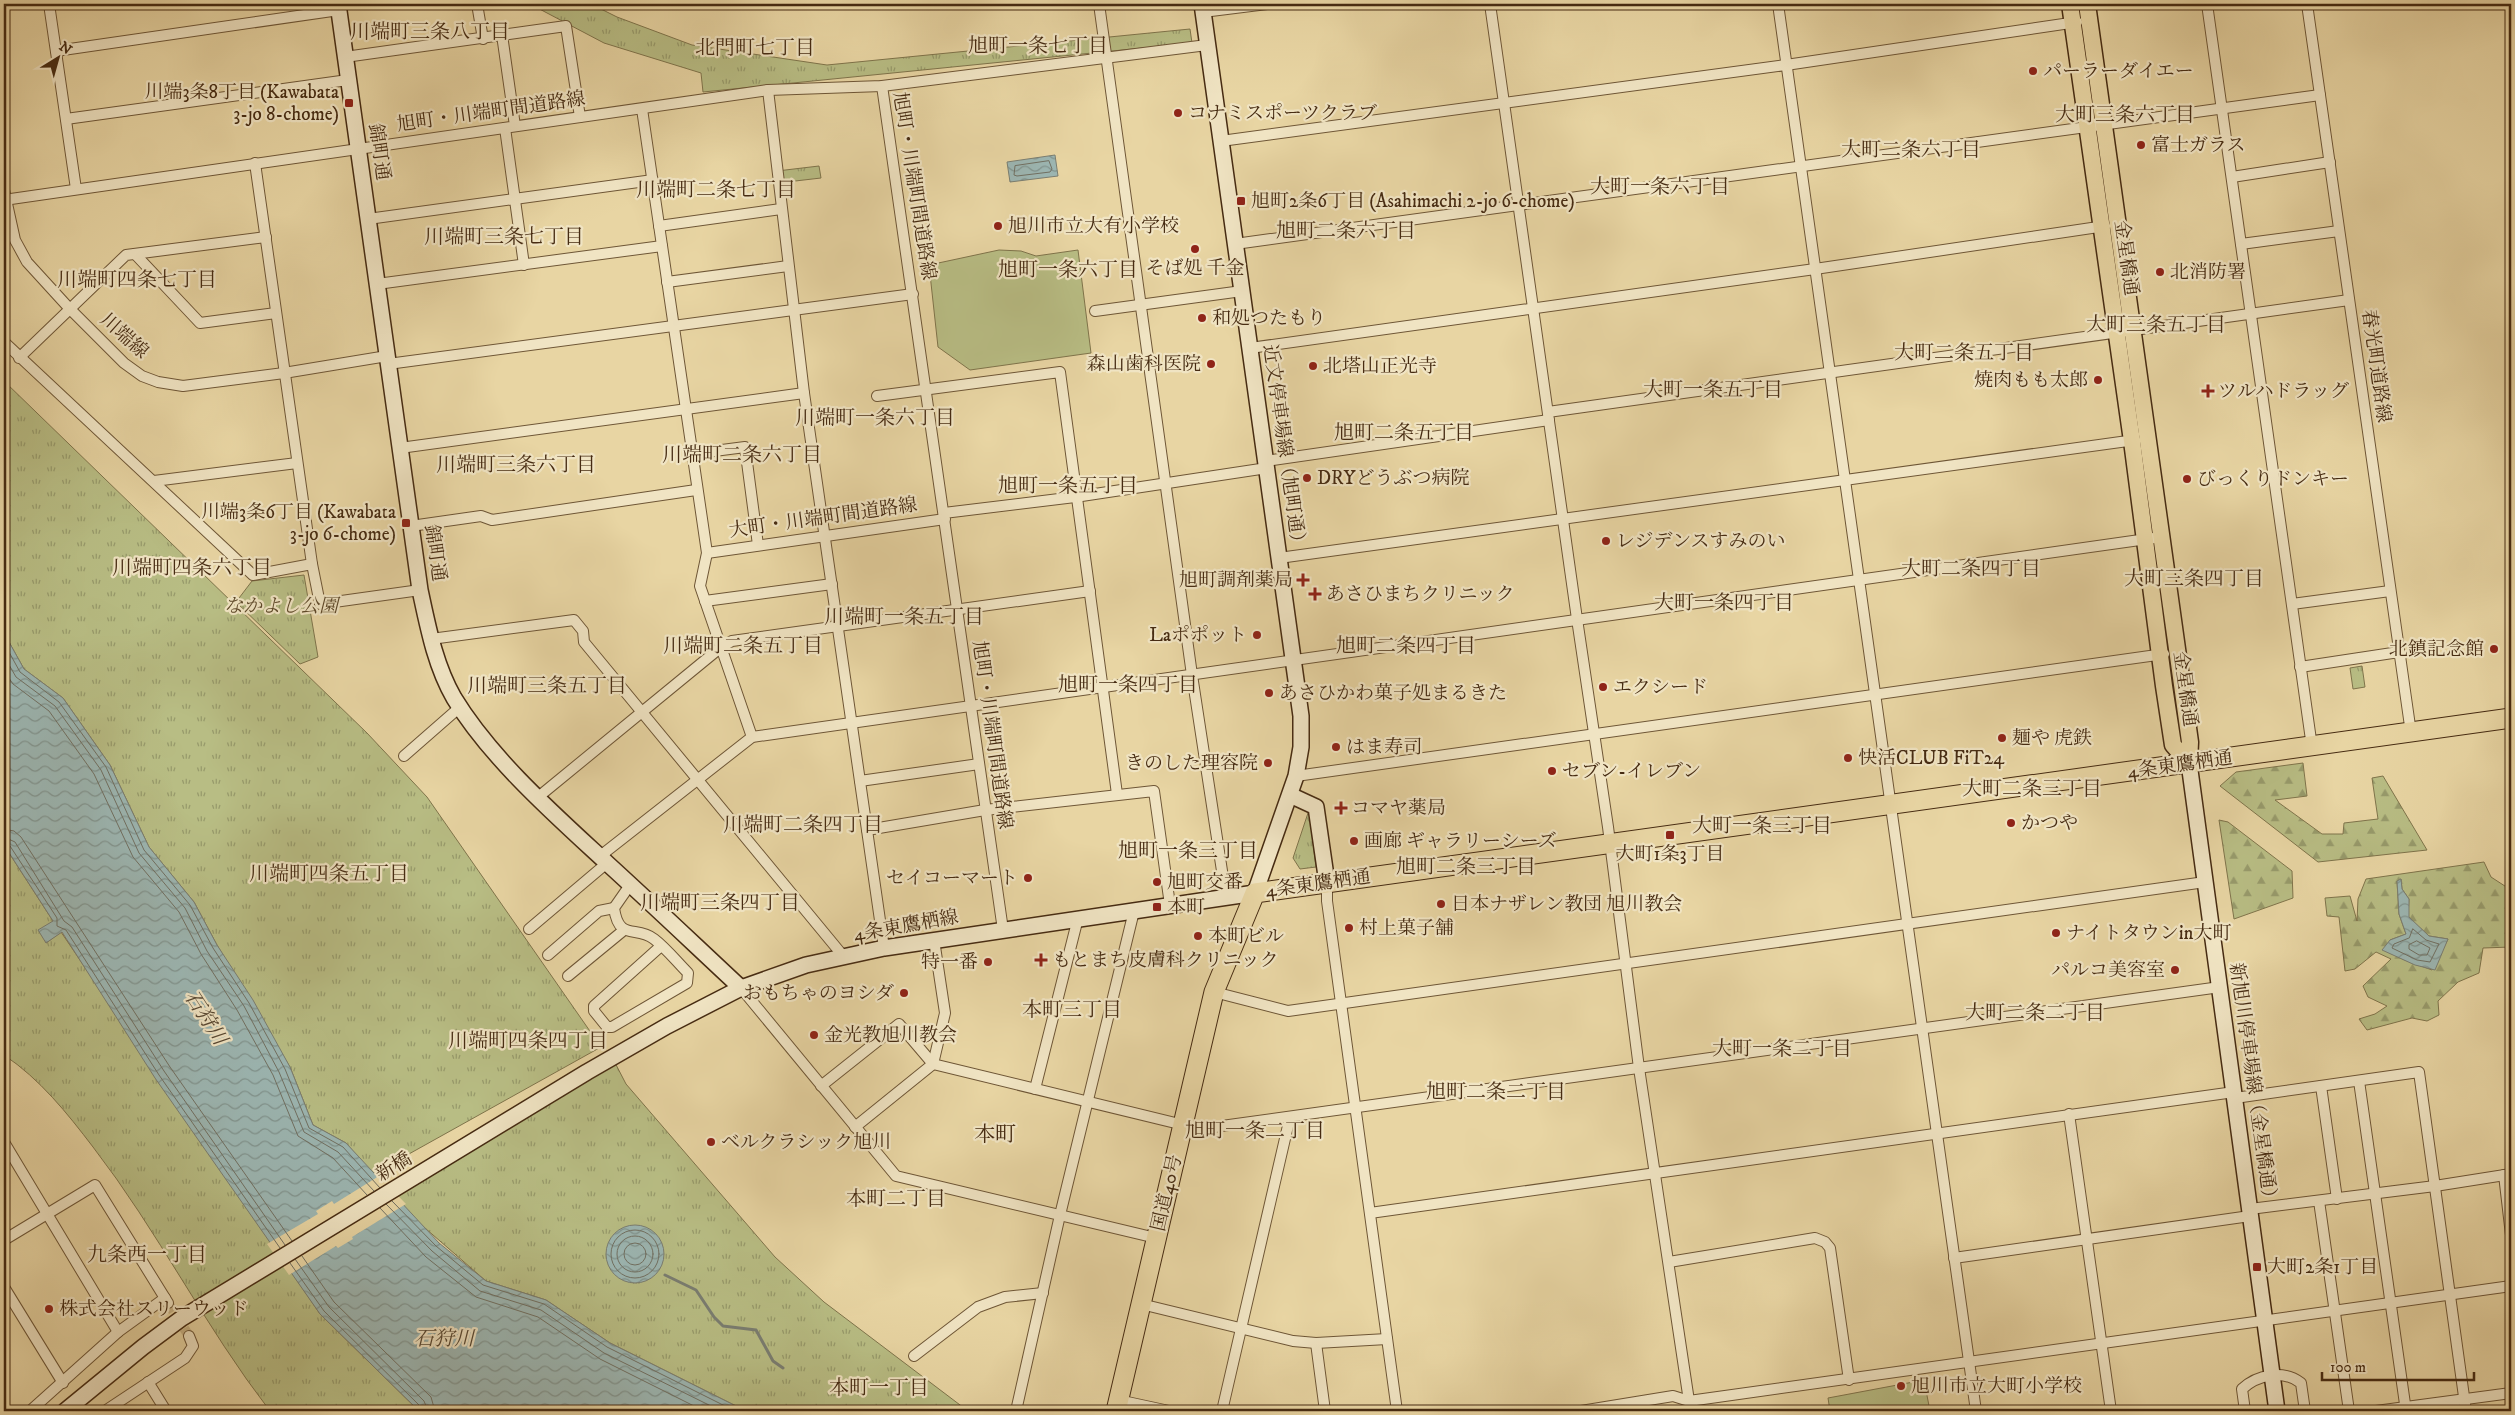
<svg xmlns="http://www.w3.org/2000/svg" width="2515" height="1415" font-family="'IM FELL DW Pica','Noto Serif JP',serif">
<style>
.grass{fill:url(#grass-tufts);stroke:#7f744b}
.forest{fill:url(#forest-firs);stroke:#7f744b;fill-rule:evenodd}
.pitch{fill:#b8bd84;stroke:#7f744b}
.water{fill:url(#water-waves);stroke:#7a7e72}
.pier{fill:#e8d5a3}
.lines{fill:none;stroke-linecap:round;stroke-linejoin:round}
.shore{stroke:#717062;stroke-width:1}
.stream{stroke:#7a7e72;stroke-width:3}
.street-tunnel{stroke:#c8b386;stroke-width:10;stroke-dasharray:10 5;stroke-linecap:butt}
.street-casing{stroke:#6e5636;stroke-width:12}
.secondary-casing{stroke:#462b12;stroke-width:18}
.primary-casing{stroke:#462b12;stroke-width:19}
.highway-casing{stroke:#462b12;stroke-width:21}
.street{stroke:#f0e4c3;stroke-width:10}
.secondary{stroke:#f0e4c3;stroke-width:15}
.primary{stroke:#e8d5a3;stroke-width:16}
.highway{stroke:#e8d5a3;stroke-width:19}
.poi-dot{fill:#8f2418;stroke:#f0e4c3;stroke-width:2}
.labels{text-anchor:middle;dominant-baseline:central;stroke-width:4.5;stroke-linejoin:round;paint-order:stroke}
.poi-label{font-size:19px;fill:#462b12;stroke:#f0e4c3;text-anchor:start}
.street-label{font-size:19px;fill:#462b12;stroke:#f0e4c3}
.park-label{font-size:19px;font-style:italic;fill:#5d4829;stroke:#f0e4c3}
.neighbourhood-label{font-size:20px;fill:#462b12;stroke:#f0e4c3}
.water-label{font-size:20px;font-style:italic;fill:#574732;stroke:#f0e4c3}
.quarter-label{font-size:21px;fill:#462b12;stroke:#f0e4c3}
</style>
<defs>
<pattern id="grass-tufts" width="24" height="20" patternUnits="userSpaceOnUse" patternTransform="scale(1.25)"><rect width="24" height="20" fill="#b8bd84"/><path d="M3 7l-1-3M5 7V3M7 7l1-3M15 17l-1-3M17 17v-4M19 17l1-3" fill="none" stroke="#979a6b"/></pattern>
<pattern id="forest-firs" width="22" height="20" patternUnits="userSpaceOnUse" patternTransform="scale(1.25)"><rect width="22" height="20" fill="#b8bd84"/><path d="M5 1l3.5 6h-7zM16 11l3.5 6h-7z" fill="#979a6b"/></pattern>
<pattern id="water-waves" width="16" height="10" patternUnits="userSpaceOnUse" patternTransform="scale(1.25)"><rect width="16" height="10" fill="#9cb6b2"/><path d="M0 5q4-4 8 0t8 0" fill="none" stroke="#81948f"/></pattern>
</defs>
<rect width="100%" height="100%" fill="#e8d5a3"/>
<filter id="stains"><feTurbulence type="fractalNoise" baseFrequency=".004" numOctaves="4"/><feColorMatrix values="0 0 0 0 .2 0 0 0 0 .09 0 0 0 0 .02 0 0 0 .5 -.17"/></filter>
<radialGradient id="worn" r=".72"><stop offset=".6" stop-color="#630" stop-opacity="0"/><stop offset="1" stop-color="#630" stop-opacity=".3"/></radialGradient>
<g class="grass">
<polygon points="530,4 591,4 617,17 692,45 827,65 1190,29 1192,43 703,92 701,73 604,43"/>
<polygon points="819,166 821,178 778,183 777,171"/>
<polygon points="4,381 367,733 427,797 601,1047 373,1174 346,1143 313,1125 290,1067 217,945 194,902 149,847 110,765 63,698 24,669 4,633"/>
<polygon points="304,575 318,657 300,664 236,602 252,581"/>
<polygon points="2362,666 2365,687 2353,689 2350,668"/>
<polygon points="1309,810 1316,867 1300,869 1293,858"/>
<path d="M4 845 53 921 46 943 61 932 320 1314 419 1411H270C205 1327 158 1231 93 1147 67 1113 40 1079 4 1055Z"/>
<polygon points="612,1057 626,1084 775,1257 824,1302 968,1411 746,1411 610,1343 546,1300 486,1281 387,1195"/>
</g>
<g class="forest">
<polygon points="2303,763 2307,796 2275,800 2322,834 2343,834 2344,823 2378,819 2372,778 2383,776 2427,850 2318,862 2220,786 2236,772"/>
<polygon points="2219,820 2228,822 2292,871 2293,898 2234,919"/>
<path d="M2484 862 2491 877 2511 890V947L2483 948 2479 973 2458 982 2438 1001 2439 1015 2427 1021 2412 1018 2367 1030 2359 1019 2375 1014 2387 1006 2368 997 2363 986 2391 959 2376 952 2355 969 2345 971 2339 917 2327 916 2325 898 2350 896 2357 921 2358 899 2366 879ZM2401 879 2402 889 2409 899 2408 917 2429 936 2448 939 2432 970 2402 959 2390 940 2406 934 2399 914 2397 881Z"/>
</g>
<g class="pitch">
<polygon points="999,250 1021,251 1036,256 1078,250 1091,353 970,370 938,347 929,265"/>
<polygon points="1924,1380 1930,1411 1830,1411 1828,1398"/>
</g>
<g class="water">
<polygon points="1055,155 1058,176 1010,182 1007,162"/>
<polygon points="4,633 24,669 63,698 110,765 149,847 194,902 217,945 253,1000 290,1067 313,1125 346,1143 439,1243 486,1281 546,1300 610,1343 746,1411 419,1411 320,1314 155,1078 62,932 46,943 38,930 53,921 4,845"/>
<polygon points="2401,879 2402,889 2409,899 2409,917 2429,936 2448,939 2435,970 2415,965 2382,950 2390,940 2406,934 2399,914 2397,881"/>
<circle cx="635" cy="1254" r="29"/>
</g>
<polygon class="pier" points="379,1176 406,1204 352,1237 353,1239 338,1248 336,1246 289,1275 267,1244 318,1214 316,1211 332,1201 334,1204"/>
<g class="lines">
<g class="shore">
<polygon points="1049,161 1052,169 1050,172 1017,176 1014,175 1015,166"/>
<polyline points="4,643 20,672 59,702 106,767 144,850 190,905 213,948 249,1003 285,1069 309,1128 343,1147 380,1188"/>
<polyline points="4,656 16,677 55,706 101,770 139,853 185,908 207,951 244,1006 279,1072 304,1132 338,1152 374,1191"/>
<polyline points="4,671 13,684 49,711 94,774 133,857 179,912 201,954 237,1010 273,1075 298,1136 333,1158 367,1195"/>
<polyline points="4,829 14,831 21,837 170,1067 292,1241"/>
<polyline points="4,837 15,842 64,921 72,927 164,1071 285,1245"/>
<polyline points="4,843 10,846 57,918 57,926 66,930 159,1075 280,1248"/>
<polygon points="2413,929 2426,940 2439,944 2430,962 2417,960 2392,948 2394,944 2409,938"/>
<polygon points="2417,941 2430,948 2427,955 2419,955 2409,949 2409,945"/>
<polyline points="392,1201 436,1246 483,1285 544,1304 607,1347 735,1411"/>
<polyline points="386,1204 432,1251 480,1291 541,1310 604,1353 721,1411"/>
<polyline points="380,1208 426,1257 476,1297 538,1317 600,1359 704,1411"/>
<circle cx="635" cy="1254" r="24"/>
<circle cx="635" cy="1254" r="18"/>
<circle cx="635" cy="1254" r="11"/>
<polyline points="302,1256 334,1302 431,1397 435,1411"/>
<polyline points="295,1259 329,1307 424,1401 428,1411"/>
<polyline points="290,1263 324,1311 420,1406 421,1411"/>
</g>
<polyline class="stream" points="665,1275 696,1290 714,1317 723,1326 756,1330 773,1361 783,1368"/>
<polyline class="street-tunnel" points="168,1303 189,1336"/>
<g class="street-casing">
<g id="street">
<polyline points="49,4 76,189"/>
<polyline points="477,4 483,39"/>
<polyline points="1099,4 1192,675 1226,897"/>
<polyline points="1490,4 1577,619 1608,827 1639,1068 1689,1401"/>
<polyline points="1778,4 1976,1411"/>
<polyline points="2207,4 2312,747"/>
<polyline points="2307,4 2411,733"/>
<polyline points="1203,12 1267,4"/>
<polyline points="502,35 515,126"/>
<polyline points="56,51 339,10"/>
<polyline points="345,57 566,26 580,117"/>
<polyline points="882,86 1003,930"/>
<polyline points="768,90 804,393 884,948"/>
<polyline points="642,109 707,553 700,586 752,737"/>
<polyline points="66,119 348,80"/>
<polyline points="505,128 524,265"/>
<polyline points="1221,141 1786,65 2077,22"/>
<polyline points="255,163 312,564 320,604 420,590"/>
<polyline points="2232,177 2330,162"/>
<polyline points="4,190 15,240 27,262 69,308 124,363 142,376 158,382 183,386 284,373 387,356"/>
<polyline points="4,200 768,90 882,86 1207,45"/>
<polyline points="368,219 653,180"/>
<polyline points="659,226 781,209"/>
<polyline points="1235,244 2320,95"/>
<polyline points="2241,244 2339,231"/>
<polyline points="135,254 200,323 276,313"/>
<polyline points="667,282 788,266"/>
<polyline points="377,284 662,246"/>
<polyline points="1095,311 1242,291"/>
<polyline points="4,342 253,575 312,564"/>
<polyline points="1250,348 1815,269 2105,226"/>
<polyline points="19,358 126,255 266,237"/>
<polyline points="388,364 913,294"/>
<polyline points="877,396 1060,372 1117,794"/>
<polyline points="1548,412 2349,300"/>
<polyline points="400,448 804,393"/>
<polyline points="691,454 745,447 758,545"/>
<polyline points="1266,461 1549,420"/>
<polyline points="154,481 297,463"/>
<polyline points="944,513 1075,497 1267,468"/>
<polyline points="411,526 481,516 492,520 696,490"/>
<polyline points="707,553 945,519"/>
<polyline points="1279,558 2135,440"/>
<polyline points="705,601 832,584"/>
<polyline points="2292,604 2390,591"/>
<polyline points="431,639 574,620 583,631 584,642 844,957"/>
<polyline points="2300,667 2399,652"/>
<polyline points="404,756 460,707"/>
<polyline points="1296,776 2164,654"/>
<polyline points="860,781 979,764"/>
<polyline points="537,798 720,648 732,641 1090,591"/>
<polyline points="867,830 985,810 1154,791 1170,905"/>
<polyline points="599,857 752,737 2161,537"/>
<polyline points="1327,883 1327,901 1397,1411"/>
<path d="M630 885 614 908C619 942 636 925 654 939 666 948 677 962 688 973L687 983 612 1027H607L594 1011V1006L661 946"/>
<polyline points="529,929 607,863"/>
<polyline points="548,955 599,911 614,908"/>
<polyline points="568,976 624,930"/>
<polyline points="741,988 896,1176 1156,1238"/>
<polyline points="1214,992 1288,1011 2205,882"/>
<polyline points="2359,1081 2406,1411"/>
<polyline points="821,1086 899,1024 933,1064 1200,1129 2220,987"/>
<polyline points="2321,1086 2337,1199"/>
<polyline points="1035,1089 1078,918"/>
<polyline points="2235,1098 2419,1072 2466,1411"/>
<polyline points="2069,1114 2111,1411"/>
<polyline points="855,1127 933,1064 945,1013 934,940"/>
<polyline points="4,1142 118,1332"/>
<polyline points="2504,1175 2511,1235"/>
<polyline points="2319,1201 2349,1411"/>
<polyline points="2250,1209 2435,1186 2511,1174"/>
<polyline points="1370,1213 2234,1092"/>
<polyline points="4,1240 95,1185 168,1303"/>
<polyline points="1954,1258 2250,1216"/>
<polyline points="1669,1262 1815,1238 1825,1242 1830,1248 1849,1380"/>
<polyline points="4,1287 63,1383"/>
<polyline points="1141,1304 1293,1341 1316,1343 1387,1339"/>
<polyline points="1316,1343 1325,1411"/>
<polyline points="914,1356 978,1307 1005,1297 1043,1293"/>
<polyline points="148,1382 166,1411"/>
<polyline points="1118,1400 1169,1411"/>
<polyline points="30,1411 118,1332 165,1298"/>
<polyline points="105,1411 185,1358 193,1346 189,1336"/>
<polyline points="1016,1411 1060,1215 1134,911"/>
<polyline points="1222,1411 1290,1117"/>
<polyline points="1581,1411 1673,1396 1689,1401 2511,1286"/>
<path d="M2245 1411 2242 1389C2257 1375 2283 1369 2301 1383L2305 1411"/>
<polyline points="2376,1411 2511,1393"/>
</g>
</g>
<g class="secondary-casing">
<g id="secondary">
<path d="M338 4 420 590C428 627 435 665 454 698 491 759 556 816 608 864 653 905 697 947 741 988"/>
<polyline points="2189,763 2277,1411"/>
<polyline points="1290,795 1316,807 1327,883"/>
<polyline points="65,1411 143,1347 182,1318 587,1072 667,1026 741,988 806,965 884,948 1255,893 1296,776 1301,747 1301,716 1202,4"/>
</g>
</g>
<g class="primary-casing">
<g id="primary">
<polyline points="2070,4 2132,441 2164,686 2173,745 2189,763"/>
<polyline points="2087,4 2190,742 2189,763"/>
</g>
</g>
<g class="highway-casing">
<polyline id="highway" points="1116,1411 1214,992 1255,893 2511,718"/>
</g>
<use href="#street" class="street"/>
<use href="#secondary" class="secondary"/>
<use href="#primary" class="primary"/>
<use href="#highway" class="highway"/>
</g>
<g class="poi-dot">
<circle cx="2033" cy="71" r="5"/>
<rect x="344" y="98" width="10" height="10" rx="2.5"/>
<circle cx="1178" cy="113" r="5"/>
<circle cx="2141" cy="145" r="5"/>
<rect x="1236" y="196" width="10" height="10" rx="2.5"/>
<circle cx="998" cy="226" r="5"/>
<circle cx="1195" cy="249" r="5"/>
<circle cx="2160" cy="272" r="5"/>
<circle cx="1202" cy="318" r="5"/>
<circle cx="1211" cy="364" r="5"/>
<circle cx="1313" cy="366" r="5"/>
<circle cx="2098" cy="380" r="5"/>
<path d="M2205.5 383.5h5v5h5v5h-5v5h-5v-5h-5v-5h5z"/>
<circle cx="1307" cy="478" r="5"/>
<circle cx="2187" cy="479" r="5"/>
<rect x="401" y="518" width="10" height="10" rx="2.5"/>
<circle cx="1606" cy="541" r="5"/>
<path d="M1300.5 572.5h5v5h5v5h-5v5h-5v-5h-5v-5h5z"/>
<path d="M1312.5 586.5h5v5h5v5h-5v5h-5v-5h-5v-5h5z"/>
<circle cx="1257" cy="635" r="5"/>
<circle cx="2494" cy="649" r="5"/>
<circle cx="1603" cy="687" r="5"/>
<circle cx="1269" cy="693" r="5"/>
<circle cx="2002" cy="738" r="5"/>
<circle cx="1336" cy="747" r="5"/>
<circle cx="1848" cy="758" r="5"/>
<circle cx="1268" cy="763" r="5"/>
<circle cx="1552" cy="771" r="5"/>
<path d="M1338.5 800.5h5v5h5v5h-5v5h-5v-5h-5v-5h5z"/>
<circle cx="2011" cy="823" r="5"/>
<rect x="1665" y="830" width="10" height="10" rx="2.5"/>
<circle cx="1354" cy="841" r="5"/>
<circle cx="1028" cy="878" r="5"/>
<circle cx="1157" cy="882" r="5"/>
<circle cx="1441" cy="904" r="5"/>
<rect x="1152" y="902" width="10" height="10" rx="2.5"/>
<circle cx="1349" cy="928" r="5"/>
<circle cx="2056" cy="933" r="5"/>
<circle cx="1198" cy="936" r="5"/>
<path d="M1038.5 952.5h5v5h5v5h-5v5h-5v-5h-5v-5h5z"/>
<circle cx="988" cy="962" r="5"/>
<circle cx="2175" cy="970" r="5"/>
<circle cx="904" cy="993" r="5"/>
<circle cx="814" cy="1035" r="5"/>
<circle cx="711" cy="1142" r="5"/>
<rect x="2252" y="1262" width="10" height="10" rx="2.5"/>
<circle cx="49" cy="1309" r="5"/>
<circle cx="1901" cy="1386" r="5"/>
</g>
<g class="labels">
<g class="poi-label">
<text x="2043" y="71">パーラーダイエー</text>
<text x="339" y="92" text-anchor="end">川端3条8丁目 (Kawabata<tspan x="339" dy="22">3-jo 8-chome)</tspan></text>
<text x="1188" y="113">コナミスポーツクラブ</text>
<text x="2151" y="145">富士ガラス</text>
<text x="1251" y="201">旭町2条6丁目 (Asahimachi 2-jo 6-chome)</text>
<text x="1008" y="226">旭川市立大有小学校</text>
<text x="1195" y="268" text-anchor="middle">そば処 千金</text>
<text x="2170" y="272">北消防署</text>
<text x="1212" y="318">和処つたもり</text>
<text x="1201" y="364" text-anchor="end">森山歯科医院</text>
<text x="1323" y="366">北塔山正光寺</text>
<text x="2088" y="380" text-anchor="end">焼肉もも太郎</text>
<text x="2218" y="391">ツルハドラッグ</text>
<text x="1317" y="478">DRYどうぶつ病院</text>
<text x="2197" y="479">びっくりドンキー</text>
<text x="396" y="512" text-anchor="end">川端3条6丁目 (Kawabata<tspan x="396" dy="22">3-jo 6-chome)</tspan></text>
<text x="1616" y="541">レジデンスすみのい</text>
<text x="1293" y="580" text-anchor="end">旭町調剤薬局</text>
<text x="1326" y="594">あさひまちクリニック</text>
<text x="1247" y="635" text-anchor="end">Laポポット</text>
<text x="2484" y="649" text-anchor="end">北鎮記念館</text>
<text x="1613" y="687">エクシード</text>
<text x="1279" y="693">あさひかわ菓子処まるきた</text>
<text x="2012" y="738">麺や 虎鉄</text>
<text x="1346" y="747">はま寿司</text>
<text x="1858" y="758">快活CLUB FiT24</text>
<text x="1258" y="763" text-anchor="end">きのした理容院</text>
<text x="1562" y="771">セブン-イレブン</text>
<text x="1351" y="808">コマヤ薬局</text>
<text x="2021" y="823">かつや</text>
<text x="1364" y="841">画廊 ギャラリーシーズ</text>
<text x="1670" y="854" text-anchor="middle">大町1条3丁目</text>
<text x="1018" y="878" text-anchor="end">セイコーマート</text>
<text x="1167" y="882">旭町交番</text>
<text x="1451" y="904">日本ナザレン教団 旭川教会</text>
<text x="1167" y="907">本町</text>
<text x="1359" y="928">村上菓子舗</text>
<text x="2066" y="933">ナイトタウンin大町</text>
<text x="1208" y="936">本町ビル</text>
<text x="1052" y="960">もとまち皮膚科クリニック</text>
<text x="978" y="962" text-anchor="end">特一番</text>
<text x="2165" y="970" text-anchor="end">パルコ美容室</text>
<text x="894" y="993" text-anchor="end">おもちゃのヨシダ</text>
<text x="824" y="1035">金光教旭川教会</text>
<text x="721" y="1142">ベルクラシック旭川</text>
<text x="2267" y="1267">大町2条1丁目</text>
<text x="59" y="1309">株式会社スリーウッド</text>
<text x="1911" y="1386">旭川市立大町小学校</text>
</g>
<g class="street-label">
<text transform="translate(491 112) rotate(-8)">旭町・川端町間道路線</text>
<text transform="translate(379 152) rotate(82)">錦町通</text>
<text transform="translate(914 186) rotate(81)">旭町・川端町間道路線</text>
<text transform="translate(2126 258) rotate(82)">金星橋通</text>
<text transform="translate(124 336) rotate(42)">川端線</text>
<text transform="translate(2376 366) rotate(82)">春光町道路線</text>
<text transform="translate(1284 448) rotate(82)">近文停車場線（旭町通）</text>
<text transform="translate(823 518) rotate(-8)">大町・川端町間道路線</text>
<text transform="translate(435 553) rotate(82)">錦町通</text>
<text transform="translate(2185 689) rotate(82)">金星橋通</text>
<text transform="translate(992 735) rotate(82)">旭町・川端町間道路線</text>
<text transform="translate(2180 765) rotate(-8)">4条東鷹栖通</text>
<text transform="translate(1318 884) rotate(-8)">4条東鷹栖通</text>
<text transform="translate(906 926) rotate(-10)">4条東鷹栖線</text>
<text transform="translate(2253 1085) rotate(82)">新旭川停車場線（金星橋通）</text>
<text transform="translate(394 1167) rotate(-31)">新橋</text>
<text transform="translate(1167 1193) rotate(-77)">国道40号</text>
</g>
<g class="park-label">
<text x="281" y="606">なかよし公園</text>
</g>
<g class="neighbourhood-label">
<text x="430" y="32">川端町三条八丁目</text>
<text x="1038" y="46">旭町一条七丁目</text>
<text x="755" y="48">北門町七丁目</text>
<text x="2125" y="115">大町三条六丁目</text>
<text x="1911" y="150">大町二条六丁目</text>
<text x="1660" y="187">大町一条六丁目</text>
<text x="716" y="190">川端町二条七丁目</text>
<text x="1346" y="231">旭町二条六丁目</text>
<text x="504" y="237">川端町三条七丁目</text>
<text x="1068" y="270">旭町一条六丁目</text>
<text x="137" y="280">川端町四条七丁目</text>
<text x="2156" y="325">大町三条五丁目</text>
<text x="1964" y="353">大町二条五丁目</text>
<text x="1713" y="390">大町一条五丁目</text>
<text x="875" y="418">川端町一条六丁目</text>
<text x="1404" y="433">旭町二条五丁目</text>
<text x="742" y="455">川端町二条六丁目</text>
<text x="516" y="465">川端町三条六丁目</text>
<text x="1068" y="486">旭町一条五丁目</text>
<text x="192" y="568">川端町四条六丁目</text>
<text x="1971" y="569">大町二条四丁目</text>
<text x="2194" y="579">大町三条四丁目</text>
<text x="1724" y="603">大町一条四丁目</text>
<text x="904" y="617">川端町一条五丁目</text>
<text x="743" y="646">川端町二条五丁目</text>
<text x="1406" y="646">旭町二条四丁目</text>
<text x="1128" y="685">旭町一条四丁目</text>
<text x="547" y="686">川端町三条五丁目</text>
<text x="2032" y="789">大町二条三丁目</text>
<text x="803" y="825">川端町二条四丁目</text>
<text x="1762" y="826">大町一条三丁目</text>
<text x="1188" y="851">旭町一条三丁目</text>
<text x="1466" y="867">旭町二条三丁目</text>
<text x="329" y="874">川端町四条五丁目</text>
<text x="720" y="903">川端町三条四丁目</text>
<text x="1072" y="1010">本町三丁目</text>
<text x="2035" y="1013">大町二条二丁目</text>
<text x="528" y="1041">川端町四条四丁目</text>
<text x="1782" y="1049">大町一条二丁目</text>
<text x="1496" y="1092">旭町二条二丁目</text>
<text x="1255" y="1131">旭町一条二丁目</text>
<text x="896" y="1199">本町二丁目</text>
<text x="147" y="1255">九条西一丁目</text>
<text x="879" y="1388">本町一丁目</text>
</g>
<g class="water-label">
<text transform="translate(205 1018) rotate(57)">石狩川</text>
<text x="444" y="1339">石狩川</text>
</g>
<g class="quarter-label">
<text x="995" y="1135">本町</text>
</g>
</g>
<rect width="2515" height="1415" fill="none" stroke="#e8d5a3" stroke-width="20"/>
<rect x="5" y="5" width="2505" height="1405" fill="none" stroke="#462b12" stroke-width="2.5"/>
<rect x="10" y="10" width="2495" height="1395" fill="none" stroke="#462b12"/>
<g transform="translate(58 58) rotate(37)" stroke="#f0e4c3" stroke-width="4" paint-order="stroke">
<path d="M0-4L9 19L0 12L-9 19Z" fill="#462b12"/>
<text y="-8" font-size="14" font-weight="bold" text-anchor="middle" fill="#462b12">N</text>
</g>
<path d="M2322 1372v8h152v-8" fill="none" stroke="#462b12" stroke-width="2.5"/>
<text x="2330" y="1372" font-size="15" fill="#462b12" stroke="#f0e4c3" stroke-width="4" paint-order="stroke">100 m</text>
<rect width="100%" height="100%" filter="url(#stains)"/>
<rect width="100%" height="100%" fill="url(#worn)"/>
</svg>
